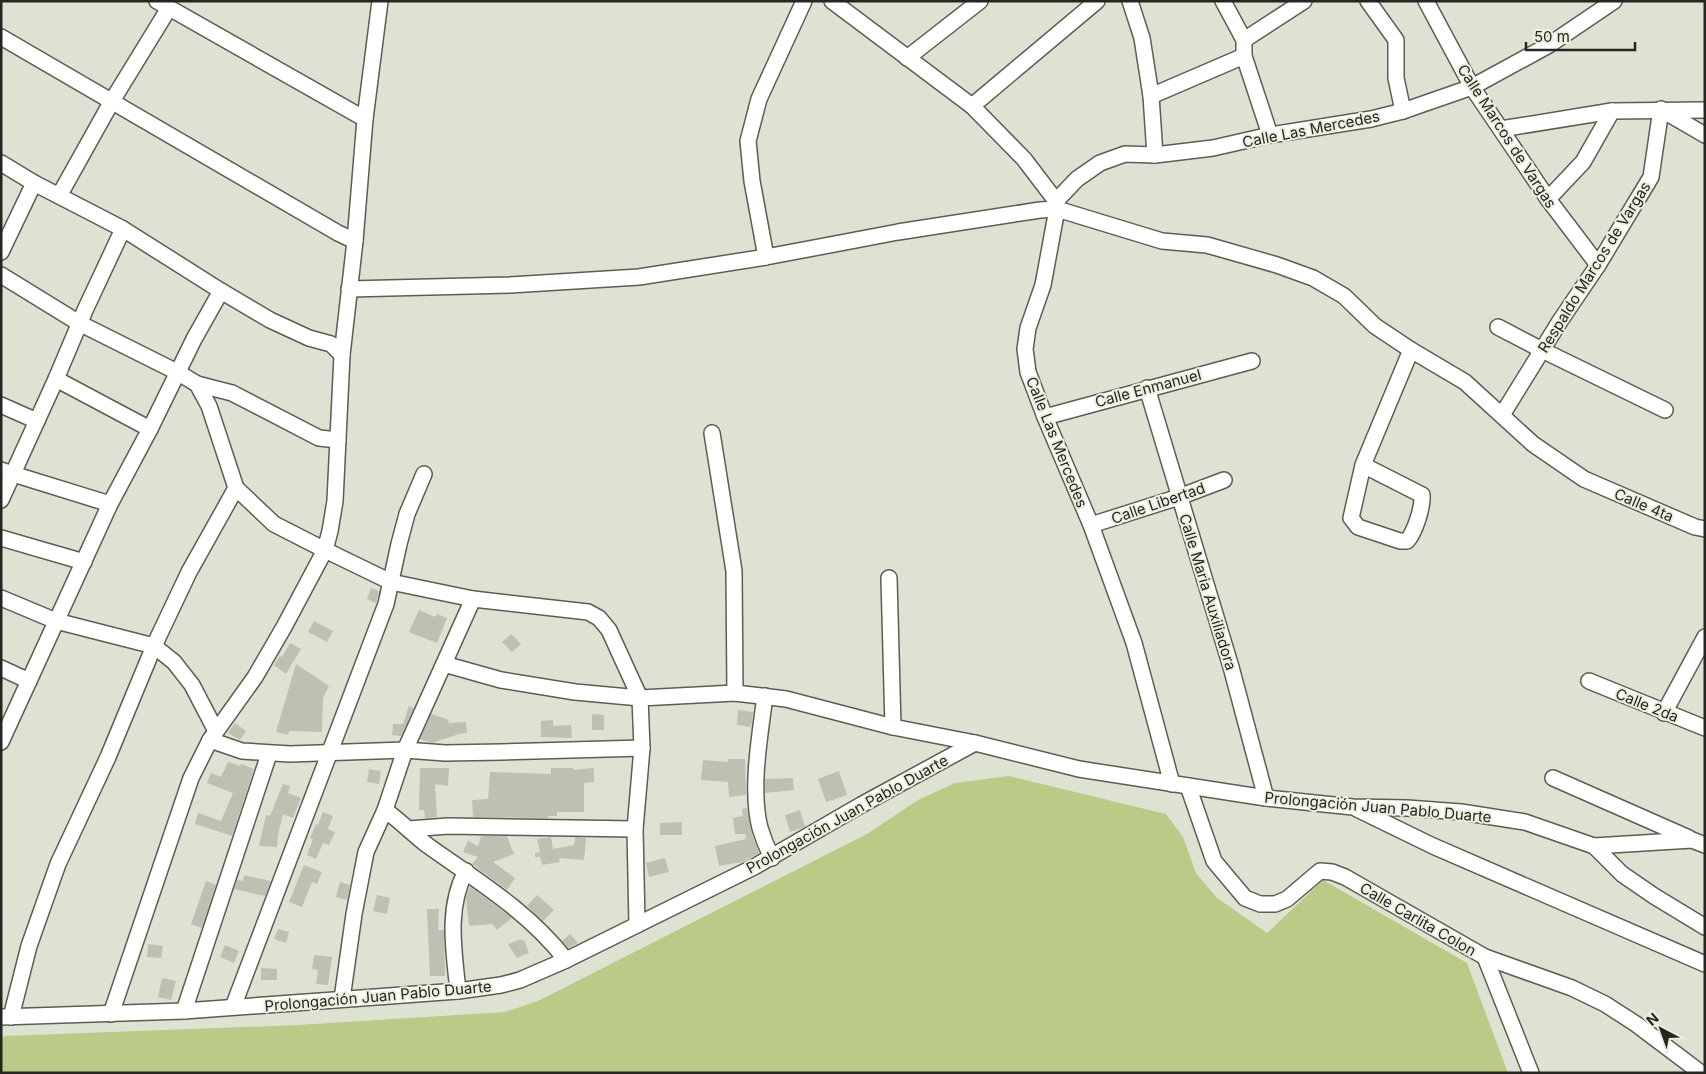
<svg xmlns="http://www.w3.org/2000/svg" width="1706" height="1074" font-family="Inter,sans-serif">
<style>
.green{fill:#b9cb86}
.building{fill:#bcc1b2}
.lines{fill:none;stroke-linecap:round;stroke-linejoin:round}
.minor-casing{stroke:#5b5e51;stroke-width:18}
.minor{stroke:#fff;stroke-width:15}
.labels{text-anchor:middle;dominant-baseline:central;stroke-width:4;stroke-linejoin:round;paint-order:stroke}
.street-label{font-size:15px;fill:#252620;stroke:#ebefe0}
</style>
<rect width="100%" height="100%" fill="#dee2d3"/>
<polygon class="green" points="1009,776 1166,814 1183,837 1196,873 1216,897 1267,933 1323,880 1467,963 1508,1073 1,1073 1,1038 5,1036 298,1025 505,1012 538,1001 867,834 918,800 955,783"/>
<g class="building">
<polygon points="371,588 379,591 376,603 367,599"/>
<polygon points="419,610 435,617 437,614 447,618 437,643 409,632"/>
<polygon points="314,621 333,631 327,642 308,632"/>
<polygon points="511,634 521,644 512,652 502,642"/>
<polygon points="290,643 301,649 286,674 274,665 280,656 282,657"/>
<polygon points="296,664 329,686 323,698 322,732 289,731 288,735 276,732"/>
<polygon points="409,706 414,708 401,736 392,735 393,724 403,724"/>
<polygon points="738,710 753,712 751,727 737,725"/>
<polygon points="431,714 449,720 448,723 466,722 467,733 459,734 432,743 420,739"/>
<polygon points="592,714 604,715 604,730 592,730"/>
<polygon points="553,720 553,726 571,725 572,738 541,737 541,721"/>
<polygon points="235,723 246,731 240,740 228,733"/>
<polygon points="728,759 745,759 746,795 729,797 728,782 701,780 703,760 728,762"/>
<polygon points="228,762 240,766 241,764 254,769 232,836 195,824 198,813 221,821 233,793 207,783 211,773 221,777"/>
<polygon points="420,768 449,768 448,786 435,784 437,817 425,818 424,810 419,810"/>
<polygon points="551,768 573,768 573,770 594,768 594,782 584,783 584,812 557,812 557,816 548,816 548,818 473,817 472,800 488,799 490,772 551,774"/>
<polygon points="369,769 381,771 379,784 367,782"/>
<polygon points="839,771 847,795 826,802 818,779"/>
<polygon points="793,778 794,790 765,793 765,779"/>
<polygon points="283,784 290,786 288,793 301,798 293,818 283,814 278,835 277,847 259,846 266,815 270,816"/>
<polygon points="747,808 751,831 759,853 742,862 719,866 715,846 746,839 745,834 735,834 733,818 743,816 742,809"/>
<polygon points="800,810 805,827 790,832 785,815"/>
<polygon points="323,812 333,816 328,829 335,832 329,845 323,843 316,859 307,855 313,839 310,838 316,824 318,825"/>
<polygon points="682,822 682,835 660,835 660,823"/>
<polygon points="481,836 507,836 514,854 493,862 515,878 507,890 472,864 478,857 463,852 468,841 478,846"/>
<polygon points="551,837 553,849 574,845 575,837 586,838 584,860 559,858 560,862 542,865 540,857 535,857 535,853 540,852 537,839"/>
<polygon points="665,858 669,872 649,877 646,863"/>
<polygon points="304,865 322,872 317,884 312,882 302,907 289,902"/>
<polygon points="244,875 271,881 265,896 234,889 237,880 243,881"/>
<polygon points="206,881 216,885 202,928 191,924"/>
<polygon points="340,882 350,885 347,900 336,897"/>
<polygon points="470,886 495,905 512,918 497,930 492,924 469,926 466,897"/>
<polygon points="377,895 390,898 387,914 373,911"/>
<polygon points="537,895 554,910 543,921 527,906"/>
<polygon points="427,909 439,909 438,930 444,930 445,976 430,976"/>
<polygon points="278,929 289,932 286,943 274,939"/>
<polygon points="570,934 578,943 568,948 562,941"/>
<polygon points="521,939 522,941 524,940 529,953 517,958 508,944"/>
<polygon points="148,944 163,946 161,958 147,957"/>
<polygon points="225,945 239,951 234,963 220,957"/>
<polygon points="314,955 332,957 328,985 316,984 318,970 312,969"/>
<polygon points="261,968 277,969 277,980 261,980"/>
<polygon points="162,978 176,981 171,1000 158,997"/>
</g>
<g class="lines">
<g class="minor-casing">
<g id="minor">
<polyline points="157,1 365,119"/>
<polyline points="380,1 365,119 355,241 342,355 335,501 330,531 325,550 391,582 473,599 588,612 599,618 609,630 640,698 642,748 635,829 637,925"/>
<polyline points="832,1 972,106 1024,159 1056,201"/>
<polyline points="1130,1 1142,38 1151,96 1155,155"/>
<polyline points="1223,1 1244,40 1244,56 1270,135"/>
<polyline points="1368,1 1396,40 1396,78 1403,111"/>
<polyline points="1426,1 1472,87 1548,199 1598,265"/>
<polyline points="1,37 338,233 355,241"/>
<polyline points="1244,40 1304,1"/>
<polyline points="907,58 980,1"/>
<polyline points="1151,96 1244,56"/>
<polyline points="972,106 1097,1"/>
<polyline points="1662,110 1705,135"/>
<polyline points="1501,129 1612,111 1705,110"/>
<polyline points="1,163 34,183 123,229 221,291 270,320 309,338 331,344 342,355"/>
<polyline points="59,196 112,101 169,8"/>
<polyline points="1548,199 1583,162 1612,111"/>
<polyline points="1,252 34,183"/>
<polyline points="766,257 752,181 748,141 759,99 804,1"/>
<polyline points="1,275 79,323 177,372 197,384 209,406 236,488 274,524 325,550 284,627 255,677 210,740 191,778 111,1014"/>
<polyline points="349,289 510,285 639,277 766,257 898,232 1040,210 1057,209 1162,241 1207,245 1277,265 1313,278 1344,296 1375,326 1411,350 1465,382 1533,444 1584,479 1695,527 1705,529"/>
<polyline points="1498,327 1542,350 1665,410"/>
<polyline points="56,379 150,429"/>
<polyline points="197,384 232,393 319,438 338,440"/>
<polyline points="1147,388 1231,667 1266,798"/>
<polyline points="1,405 37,421"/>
<polyline points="1502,415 1560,321 1598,265 1651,177 1661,109"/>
<polyline points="1045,417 1252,361"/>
<polyline points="712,433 734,571 735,693"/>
<path d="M1363 465 1422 495C1423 507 1415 532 1407 541H1400L1358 527 1351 518 1363 465 1411 350"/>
<polyline points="1,470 13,474 110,504"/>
<polyline points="1,500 56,379 86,308 123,229"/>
<polyline points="1091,525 1179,497 1224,480"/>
<polyline points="1,538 84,562"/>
<polyline points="889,578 893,727"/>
<polyline points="1,598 56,621 154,646 174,662 192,685 216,731"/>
<polyline points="444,664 501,680 575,692 640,698 735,693 786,699 893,727 975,743"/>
<polyline points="1,668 29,681"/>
<polyline points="1589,681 1705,728"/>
<path d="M765 696C760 735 750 790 760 828 763 838 767 848 772 858"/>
<polyline points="1664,713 1705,637"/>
<polyline points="210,740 242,751 290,754 405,750 445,753 502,752 642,748"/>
<polyline points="1,742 110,504 150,429 194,339 221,291"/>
<polyline points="1553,778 1689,838"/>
<polyline points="1172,784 1134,643 1091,525 1045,417 1028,372 1025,349 1028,328 1043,285 1057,209 1056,201 1077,179 1100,163 1125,154 1155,155 1213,148 1270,135 1371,119 1403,111 1472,87 1549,45 1614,1"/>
<polyline points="1188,786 1214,861 1245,898 1260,904 1275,904 1287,899 1320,871 1332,872 1345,877 1485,957 1572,988 1605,1004 1636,1024 1701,1073"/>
<polyline points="1357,809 1433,846 1705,964"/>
<path d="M385 810C400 821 413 834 427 845 476 880 528 911 566 960"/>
<polyline points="409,829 448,826 635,829"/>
<polyline points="1594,846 1622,874 1654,896 1705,927"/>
<polyline points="1485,957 1531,1073"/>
<path d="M458 991C454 951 446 908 466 871"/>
<polyline points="342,999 354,914 366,852 385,810 405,750 473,599"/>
<polyline points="233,1007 386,604 399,544 407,514 424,474"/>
<polyline points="184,1011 269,754"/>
<polyline points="1,1017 184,1011 458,991 501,985 520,980 566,960 754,867 861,805 975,743 1079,769 1266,798 1353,807 1407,808 1461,812 1525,822 1594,846 1692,840 1705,845"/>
<polyline points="11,1017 29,946 58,864 108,757 154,646 189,572 236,488"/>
</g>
</g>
<use href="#minor" class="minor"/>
</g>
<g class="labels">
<g class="street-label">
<text transform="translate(1311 129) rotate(-11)">Calle Las Mercedes</text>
<text transform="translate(1507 136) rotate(57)">Calle Marcos de Vargas</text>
<text transform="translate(1594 267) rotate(-58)">Respaldo Marcos de Vargas</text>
<text transform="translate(1148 388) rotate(-15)">Calle Enmanuel</text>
<text transform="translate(1057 442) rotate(68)">Calle Las Mercedes</text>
<text transform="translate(1158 503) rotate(-19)">Calle Libertad</text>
<text transform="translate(1644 505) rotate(23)">Calle 4ta</text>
<text transform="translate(1208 592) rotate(73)">Calle Maria Auxiliadora</text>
<text transform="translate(1647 705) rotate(22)">Calle 2da</text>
<text transform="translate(1378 807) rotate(5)">Prolongación Juan Pablo Duarte</text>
<text transform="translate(847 814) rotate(-29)">Prolongación Juan Pablo Duarte</text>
<text transform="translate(1418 919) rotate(30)">Calle Carlita Colon</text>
<text transform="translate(378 996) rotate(-5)">Prolongación Juan Pablo Duarte</text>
</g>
</g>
<rect width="1706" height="1074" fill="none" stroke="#252620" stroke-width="5"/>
<g transform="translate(1661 1029) rotate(319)" stroke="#ebefe0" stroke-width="4" paint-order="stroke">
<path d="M0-4L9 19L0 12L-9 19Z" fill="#252620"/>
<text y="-8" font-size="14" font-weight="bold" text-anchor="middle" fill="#252620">N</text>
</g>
<path d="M1526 42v8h109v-8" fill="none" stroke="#252620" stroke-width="2.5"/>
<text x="1534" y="42" font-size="15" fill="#252620" stroke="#ebefe0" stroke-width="4" paint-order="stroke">50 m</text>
</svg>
